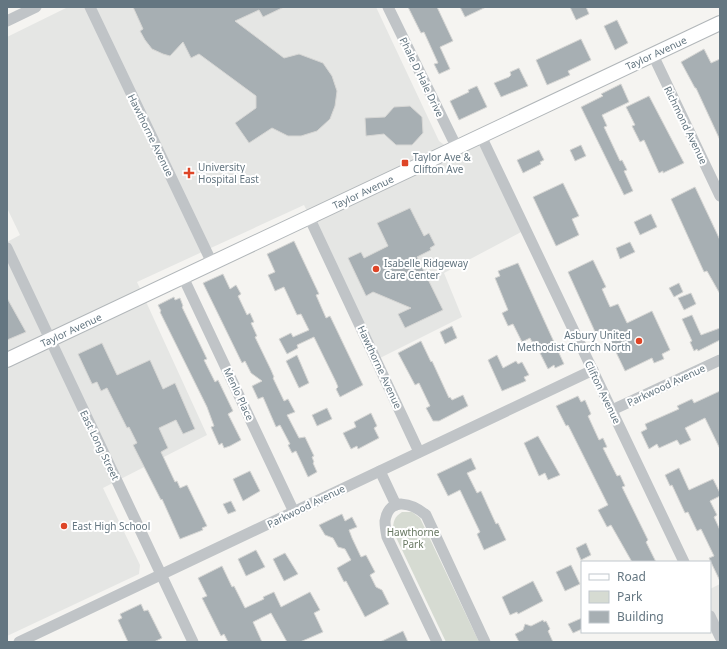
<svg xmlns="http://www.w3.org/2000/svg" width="727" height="649" font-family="'Noto Sans',sans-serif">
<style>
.built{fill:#e5e6e4}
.green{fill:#d6dbd2}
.building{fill:#a7afb3;stroke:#d6d6d4}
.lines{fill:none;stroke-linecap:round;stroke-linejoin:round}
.major-casing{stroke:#b1b6b9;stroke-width:16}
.minor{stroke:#c0c4c7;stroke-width:11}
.major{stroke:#fff;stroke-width:14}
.poi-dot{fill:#de4527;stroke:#fff;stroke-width:1.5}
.labels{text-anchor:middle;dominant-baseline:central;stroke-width:4;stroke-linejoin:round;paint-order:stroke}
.street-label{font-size:10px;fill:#647681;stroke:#fff}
.poi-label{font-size:10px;fill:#647681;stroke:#fff;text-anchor:start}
.park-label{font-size:10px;fill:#697963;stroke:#fff}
</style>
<rect width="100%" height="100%" fill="#f5f4f1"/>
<g class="built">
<polygon points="68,7 376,7 439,141 454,152 479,141 523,231 444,273 462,317 380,358 304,205 137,282 207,435 103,488 140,565 139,574 7,636 7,242 20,235 7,208 7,37"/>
<polygon points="720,584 720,642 710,624 710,589"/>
</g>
<path class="green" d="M402 512H412L420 518 479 642H446L393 531C393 522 394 517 402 512Z"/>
<g class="building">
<polygon points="133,7 284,7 263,17 259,10 235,21 284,58 299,54 323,63 332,76 337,91 335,106 330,119 317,131 301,136 288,136 272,128 249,143 235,123 256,108 256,96 199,54 191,58 183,42 170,56 163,54 152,49 145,40 140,31 143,29"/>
<polygon points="408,7 437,7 453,41 440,47 450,69 439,74 434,64 438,63 424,32 421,33"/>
<polygon points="460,7 486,7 465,17"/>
<polygon points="570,7 586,7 589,14 576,20"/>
<polygon points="617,20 628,43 615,50 604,26"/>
<polygon points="581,39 591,60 568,71 570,75 547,85 536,60"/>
<polygon points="704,49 711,63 720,59 720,140 696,88 695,88 681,62"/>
<polygon points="519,68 528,86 501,97 494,83 509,77 511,75 510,72"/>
<polygon points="621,84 629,102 602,115 607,126 604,127 620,161 622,160 627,170 624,171 633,191 624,195 581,107 603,96 601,94"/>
<polygon points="477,86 487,107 459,120 450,101 469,92 468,90"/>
<polygon points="649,96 684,163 663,173 663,171 659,173 644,140 640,142 632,126 635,125 626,107"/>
<polygon points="410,106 422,117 423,133 412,145 396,145 384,134 366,136 365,118 385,117 394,107"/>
<polygon points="581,145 586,156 575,161 570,150"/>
<polygon points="539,150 544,160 540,162 541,164 523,173 517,160"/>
<polygon points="563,183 579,216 572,219 579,235 556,246 533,197"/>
<polygon points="695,187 720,240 720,294 707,271 704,272 671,199"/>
<polygon points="410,208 424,236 429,233 435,245 430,248 431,250 417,257 443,310 405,328 398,314 411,308 373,292 366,296 348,258 361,252 364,258 388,246 377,223"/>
<polygon points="651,214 657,227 640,235 634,222"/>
<polygon points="294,241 319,294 316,295 326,318 330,316 363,385 340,397 336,389 338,387 336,382 314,337 297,345 298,348 287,354 279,339 291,333 293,337 309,330 301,314 297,315 284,287 275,291 268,275 275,272 267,254"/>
<polygon points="630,242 635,252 620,259 616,248"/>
<polygon points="593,260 606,287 602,289 610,307 618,304 627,323 652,311 670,350 662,354 664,359 654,363 652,358 625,371 605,329 596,334 568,272"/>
<polygon points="518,263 564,364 555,368 554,365 548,369 537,347 535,348 530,338 522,342 513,324 508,326 502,313 508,310 495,278 500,276 498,271"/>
<polygon points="223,274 230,289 236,285 241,294 238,296 247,315 250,313 254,322 251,323 257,336 255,337 271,370 274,377 273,378 284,401 288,399 295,412 287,415 299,438 305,437 314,456 312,457 314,462 313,463 317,472 308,477 296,451 292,453 288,445 290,444 280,425 276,427 263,397 258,399 252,386 262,381 251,373 245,361 242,363 203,283"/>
<polygon points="679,283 683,292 674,297 669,288"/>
<polygon points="691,293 696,304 684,310 678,298"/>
<polygon points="174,297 175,300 180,298 183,306 182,307 207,359 204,360 215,382 218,380 233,411 228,414 241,440 230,446 224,448 222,443 219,445 211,427 214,426 207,407 160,312 161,311 158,305"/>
<polygon points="7,298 26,332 7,340"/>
<polygon points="692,315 701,335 720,328 720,340 698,351 697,349 694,351 690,342 692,341 682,319"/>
<polygon points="452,326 457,338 445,344 440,332"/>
<polygon points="421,341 431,362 432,361 449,398 450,397 452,400 463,395 468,406 439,421 433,421 426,408 430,406 419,383 415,385 398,353"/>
<polygon points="102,343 117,375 150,360 163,389 175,383 195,429 183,434 176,420 159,428 168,448 161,452 175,482 177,481 180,488 187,485 207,526 202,528 203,530 180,539 162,499 161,500 133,445 137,443 129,427 127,428 107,388 101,391 97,382 92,384 78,354"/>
<polygon points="297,355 309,383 299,388 286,361"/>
<polygon points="497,355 503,368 516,361 518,364 522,362 529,375 524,377 526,381 502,391 488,360"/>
<polygon points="720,391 720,449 705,418 685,428 691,440 680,445 677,440 659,448 657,444 649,449 641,432 647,429 645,424 679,409 677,406 692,399 694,403"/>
<polygon points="578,396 581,402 585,400 591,414 588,416 599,440 603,438 607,447 603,448 617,476 620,475 625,486 622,487 648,540 646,542 656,562 632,562 611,525 607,527 598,510 608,505 568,425 566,426 556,406"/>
<polygon points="327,408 332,419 317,426 312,415"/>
<polygon points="371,413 377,426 374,428 379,438 358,449 357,446 351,449 343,433 356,427 354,422"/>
<polygon points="538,436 560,475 548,480 545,473 539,476 524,443"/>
<polygon points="471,458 476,469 467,473 477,493 481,491 496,524 498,523 506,540 484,550 477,534 480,532 460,490 448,496 437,474"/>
<polygon points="679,468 689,490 713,479 720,493 720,496 710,501 717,515 714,517 720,530 720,581 709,558 714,556 701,529 697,531 688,512 685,513 672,485 670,486 665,475"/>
<polygon points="250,471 260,491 243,501 233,479"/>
<polygon points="231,501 236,511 228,514 223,504"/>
<polygon points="342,514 345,521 352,517 357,527 349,530 352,538 361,557 366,555 375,572 370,575 376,587 382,590 389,604 365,617 346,581 344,582 337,568 351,560 345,549 338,547 333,538 325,535 319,525"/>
<polygon points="586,543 591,555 581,560 576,548"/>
<polygon points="256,550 265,567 246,576 238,559"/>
<polygon points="285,553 298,574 284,581 273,559"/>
<polygon points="571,565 580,584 565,591 556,572"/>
<polygon points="222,566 232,587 234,586 245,608 264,599 263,597 274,592 281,607 310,592 320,610 314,613 323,632 300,642 287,642 271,613 253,622 262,642 228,642 224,634 221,636 202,598 207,596 198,578"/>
<polygon points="533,581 543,601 518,614 517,612 510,615 502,597"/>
<polygon points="141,604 144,611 148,610 162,638 154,642 128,642 118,620 122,618 120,614"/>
<polygon points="582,618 582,629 573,633 568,624"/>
<polygon points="543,620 544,622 546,621 550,629 548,631 553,642 519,642 515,634 523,630 525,624 531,626"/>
<polygon points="403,631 408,642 380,642"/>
</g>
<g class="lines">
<g class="major-casing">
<polyline id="major" points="7,360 720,23"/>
</g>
<g class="minor">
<polyline points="90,7 212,263"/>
<polyline points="388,7 457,148"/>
<polyline points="7,21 36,7"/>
<polyline points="653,55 720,196"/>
<polyline points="481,136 684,562"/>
<polyline points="309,217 419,452"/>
<polyline points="7,248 193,642"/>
<polyline points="183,277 294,512"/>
<polyline points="612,410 720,360"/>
<polyline points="380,471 396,505"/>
<polyline points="710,616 720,637"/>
<polyline points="19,642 593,370"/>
<path d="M437 642 387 537C386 532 385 525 385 521 389 495 413 504 426 515L485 642"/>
</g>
<use href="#major" class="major"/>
</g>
<g class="poi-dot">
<rect x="401" y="159" width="8" height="8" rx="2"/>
<path d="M187 167h4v4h4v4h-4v4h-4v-4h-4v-4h4z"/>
<circle cx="376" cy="269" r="4"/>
<circle cx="639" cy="341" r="4"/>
<circle cx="64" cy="526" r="4"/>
</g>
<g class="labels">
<g class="street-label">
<text transform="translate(656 53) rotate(-25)">Taylor Avenue</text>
<text transform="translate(422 77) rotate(64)">Phale D Hale Drive</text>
<text transform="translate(686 125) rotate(64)">Richmond Avenue</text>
<text transform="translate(151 135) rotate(64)">Hawthorne Avenue</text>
<text transform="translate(363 192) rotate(-25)">Taylor Avenue</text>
<text transform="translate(71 330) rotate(-25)">Taylor Avenue</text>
<text transform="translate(380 367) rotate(65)">Hawthorne Avenue</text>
<text transform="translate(666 385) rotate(-25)">Parkwood Avenue</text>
<text transform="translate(603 392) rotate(64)">Clifton Avenue</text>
<text transform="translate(239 394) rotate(65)">Menlo Place</text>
<text transform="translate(100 445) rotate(64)">East Long Street</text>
<text transform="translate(306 506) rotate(-26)">Parkwood Avenue</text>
</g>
<g class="poi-label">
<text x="413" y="157">Taylor Ave &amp;<tspan x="413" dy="12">Clifton Ave</tspan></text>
<text x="198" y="167">University<tspan x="198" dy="12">Hospital East</tspan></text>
<text x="384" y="263">Isabelle Ridgeway<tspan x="384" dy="12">Care Center</tspan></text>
<text x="631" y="335" text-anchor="end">Asbury United<tspan x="631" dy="12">Methodist Church North</tspan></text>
<text x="72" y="526">East High School</text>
</g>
<g class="park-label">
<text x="413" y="532">Hawthorne<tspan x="413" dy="12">Park</tspan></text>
</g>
</g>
<rect width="727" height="649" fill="none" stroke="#647681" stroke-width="16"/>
<rect x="581" y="561" width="130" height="72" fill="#ffffff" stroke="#c1c8cd"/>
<rect x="589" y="574" width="20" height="6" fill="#ffffff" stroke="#c1c8cd"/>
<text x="617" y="581" font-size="12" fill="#647681">Road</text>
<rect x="589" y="591" width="20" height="12" fill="#d6dbd2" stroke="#c1c8cd"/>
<text x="617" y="601" font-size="12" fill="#647681">Park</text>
<rect x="589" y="611" width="20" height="12" fill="#a7afb3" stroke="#c1c8cd"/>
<text x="617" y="621" font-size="12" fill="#647681">Building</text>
</svg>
